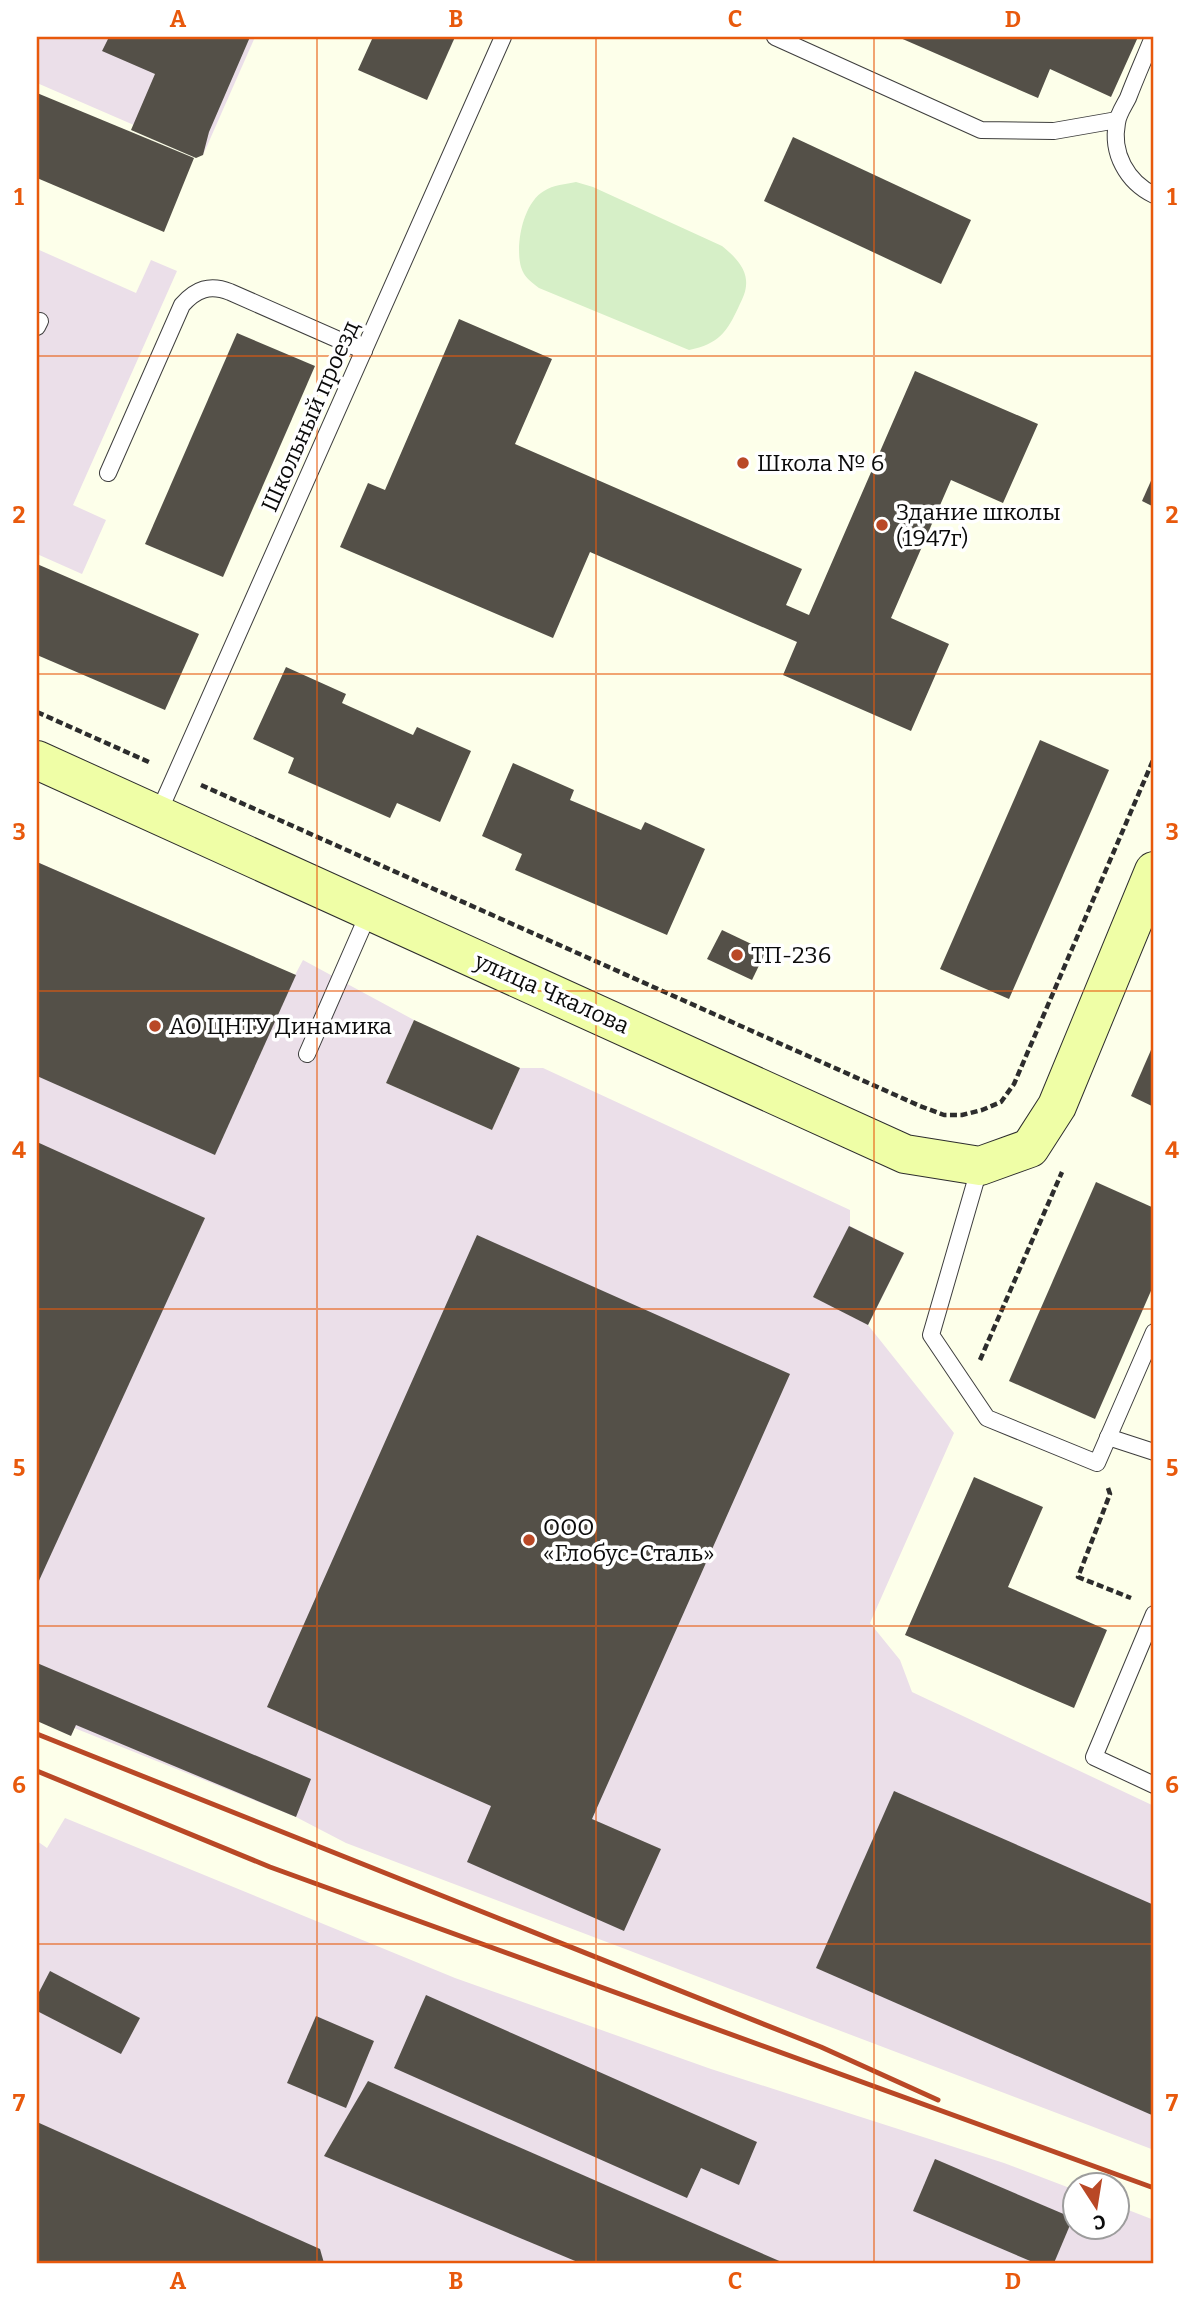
<svg xmlns="http://www.w3.org/2000/svg" width="1191" height="2300" font-family="Bitter,serif">
<style>
.industrial{fill:#ebdfe9}
.pitch{fill:#d6efc7}
.building{fill:#545048}
.lines{fill:none;stroke-linecap:round;stroke-linejoin:round}
.lane-casing{stroke:#3e3e3e;stroke-width:18}
.secondary-casing{stroke:#2d2d2d;stroke-width:40}
.path{stroke:#2d2d2d;stroke-width:4.5;stroke-dasharray:7 3.5;stroke-linecap:butt}
.lane{stroke:#fff;stroke-width:16}
.secondary{stroke:#effea6;stroke-width:38}
.rail{stroke:#b94826;stroke-width:5}
.grid{fill:none;stroke:#e8590c;stroke-width:2;stroke-opacity:0.55}
.poi-dot{fill:#b94826;stroke:#fff;stroke-width:2.5}
.labels{text-anchor:middle;dominant-baseline:central;stroke-width:7;stroke-linejoin:round;paint-order:stroke}
.street-label{font-size:23px;fill:#0b0b0b;stroke:#fff}
.poi-label{font-size:23px;fill:#0b0b0b;stroke:#fff;text-anchor:start}
.neatline{fill:none;stroke:#e8590c;stroke-width:2.5}
.grid-label{font-size:23px;text-anchor:middle;font-weight:bold;fill:#e8590c}
</style>
<rect width="100%" height="100%" fill="#fdffea"/>
<g class="industrial">
<polygon points="37,37 255,37 203,155 37,83"/>
<polygon points="37,249 136,293 151,260 177,271 73,505 106,520 82,574 37,554"/>
<polygon points="37,862 295,975 303,960 414,1020 386,1083 492,1130 520,1068 543,1068 850,1210 850,1226 904,1253 868,1325 954,1433 870,1623 900,1660 912,1692 1154,1806 1154,2150 346,1843 296,1817 37,1713"/>
<polygon points="65,1818 455,1978 711,2069 1004,2163 1075,2190 1076,2226 1118,2226 1118,2206 1154,2220 1154,2263 37,2263 37,1841 47,1848"/>
</g>
<path class="pitch" d="M576 182 593 187 722 246C732 254 745 266 746 280 747 290 743 298 739 306 727 332 719 344 689 350L539 288C531 282 524 277 521 267 515 245 523 203 544 191 553 185 566 184 576 182Z"/>
<g class="building">
<polygon points="109,37 250,37 209,132 203,155 196,158 131,130 155,74 102,51"/>
<polygon points="373,37 455,37 427,100 358,70"/>
<polygon points="898,37 1138,37 1111,97 1050,69 1038,98"/>
<polygon points="37,93 194,158 164,232 37,178"/>
<polygon points="793,137 971,220 941,284 764,201"/>
<polygon points="459,319 552,359 515,444 802,569 786,605 809,615 915,371 1038,424 1003,503 951,480 891,618 949,644 911,731 783,675 797,642 590,552 553,638 340,547 368,483 385,490"/>
<polygon points="237,333 315,366 223,577 145,544"/>
<polygon points="1154,474 1154,507 1142,501"/>
<polygon points="37,564 199,634 165,710 37,655"/>
<polygon points="286,667 346,694 342,703 413,735 417,727 471,751 440,822 397,803 390,818 288,773 294,758 253,739"/>
<polygon points="1040,740 1109,770 1009,999 940,969"/>
<polygon points="513,763 574,790 570,800 641,830 645,822 705,849 667,935 515,870 522,854 482,836"/>
<polygon points="37,862 296,975 215,1155 37,1076"/>
<polygon points="722,930 766,951 752,980 707,959"/>
<polygon points="414,1020 520,1068 492,1130 386,1083"/>
<polygon points="1154,1043 1154,1107 1131,1096"/>
<polygon points="37,1142 205,1218 37,1585"/>
<polygon points="1096,1182 1154,1208 1154,1284 1095,1419 1009,1381"/>
<polygon points="849,1226 904,1253 868,1325 813,1297"/>
<polygon points="477,1235 790,1374 592,1819 661,1849 624,1931 467,1862 491,1806 267,1707"/>
<polygon points="974,1477 1043,1507 1008,1587 1107,1630 1074,1708 905,1635"/>
<polygon points="37,1663 311,1779 296,1817 76,1725 71,1736 37,1721"/>
<polygon points="894,1791 1154,1905 1154,2116 816,1968"/>
<polygon points="50,1971 140,2018 121,2054 37,2011 37,1996"/>
<polygon points="426,1995 757,2142 739,2185 701,2168 687,2198 394,2068"/>
<polygon points="316,2016 374,2041 346,2108 287,2083"/>
<polygon points="368,2081 784,2263 580,2263 324,2156"/>
<polygon points="37,2122 320,2249 324,2263 37,2263"/>
<polygon points="935,2159 1073,2218 1054,2263 1035,2263 913,2211"/>
</g>
<g class="lines">
<g class="lane-casing">
<g id="lane">
<polyline points="775,37 981,130 1054,131 1117,120"/>
<path d="M1153 37C1145 57 1136 77 1128 98 1124 106 1118 114 1117 123 1111 153 1127 182 1154 195"/>
<polyline points="37,327 40,321"/>
<path d="M108 473 182 305C196 289 210 284 230 292L364 351"/>
<polyline points="158,814 503,37"/>
<polyline points="307,1054 370,910"/>
<polyline points="980,1166 931,1335 987,1418 1097,1463 1154,1332"/>
<polyline points="1108,1437 1154,1452"/>
<polyline points="1154,1614 1094,1757 1154,1785"/>
</g>
</g>
<g class="secondary-casing">
<polyline id="secondary" points="37,760 905,1154 980,1166 1030,1148 1057,1106 1154,871"/>
</g>
<g class="path">
<polyline points="37,712 151,763"/>
<polyline points="201,785 920,1106 944,1115 962,1115 982,1110 1001,1102 1014,1084 1154,758"/>
<polyline points="980,1360 1062,1172"/>
<polyline points="1108,1488 1110,1494 1078,1577 1131,1598"/>
</g>
<use href="#lane" class="lane"/>
<use href="#secondary" class="secondary"/>
<g class="rail">
<polyline points="37,1734 821,2047 938,2100"/>
<polyline points="37,1771 270,1867 1154,2188"/>
</g>
</g>
<path class="grid" d="M317 37V2263M596 37V2263M874 37V2263M37 356H1154M37 674H1154M37 991H1154M37 1309H1154M37 1626H1154M37 1944H1154"/>
<g class="poi-dot">
<circle cx="743" cy="463" r="7"/>
<circle cx="882" cy="525" r="7"/>
<circle cx="737" cy="955" r="7"/>
<circle cx="155" cy="1026" r="7"/>
<circle cx="529" cy="1540" r="7"/>
</g>
<g class="labels">
<g class="street-label">
<text transform="translate(310 416) rotate(-66)">Школьный проезд</text>
<text transform="translate(552 993) rotate(24)">улица Чкалова</text>
</g>
<g class="poi-label">
<text x="757" y="463">Школа № 6</text>
<text x="896" y="512">Здание школы<tspan x="896" dy="26">(1947г)</tspan></text>
<text x="751" y="955">ТП-236</text>
<text x="169" y="1026">АО ЦНТУ Динамика</text>
<text x="543" y="1527">ООО<tspan x="543" dy="26">«Глобус-Сталь»</tspan></text>
</g>
</g>
<rect width="1191" height="2300" fill="none" stroke="#ffffff" stroke-width="77"/>
<g transform="translate(1096 2206) rotate(168)"><circle r="33" fill="#ffffff" stroke="#9d9d9d" stroke-width="2"/>
<path d="M0-5L12 26L0 18L-12 26Z" fill="#b94826"/>
<text y="-10" font-size="19" font-weight="bold" text-anchor="middle" fill="#0b0b0b">С</text>
</g>
<rect x="38" y="38" width="1114" height="2224" class="neatline"/>
<g class="grid-label">
<text x="178" y="27">A</text>
<text x="456" y="27">B</text>
<text x="735" y="27">C</text>
<text x="1013" y="27">D</text>
<text x="19" y="205">1</text>
<text x="1172" y="205">1</text>
<text x="19" y="523">2</text>
<text x="1172" y="523">2</text>
<text x="19" y="840">3</text>
<text x="1172" y="840">3</text>
<text x="19" y="1158">4</text>
<text x="1172" y="1158">4</text>
<text x="19" y="1476">5</text>
<text x="1172" y="1476">5</text>
<text x="19" y="1793">6</text>
<text x="1172" y="1793">6</text>
<text x="19" y="2111">7</text>
<text x="1172" y="2111">7</text>
<text x="178" y="2289">A</text>
<text x="456" y="2289">B</text>
<text x="735" y="2289">C</text>
<text x="1013" y="2289">D</text>
</g>
</svg>
